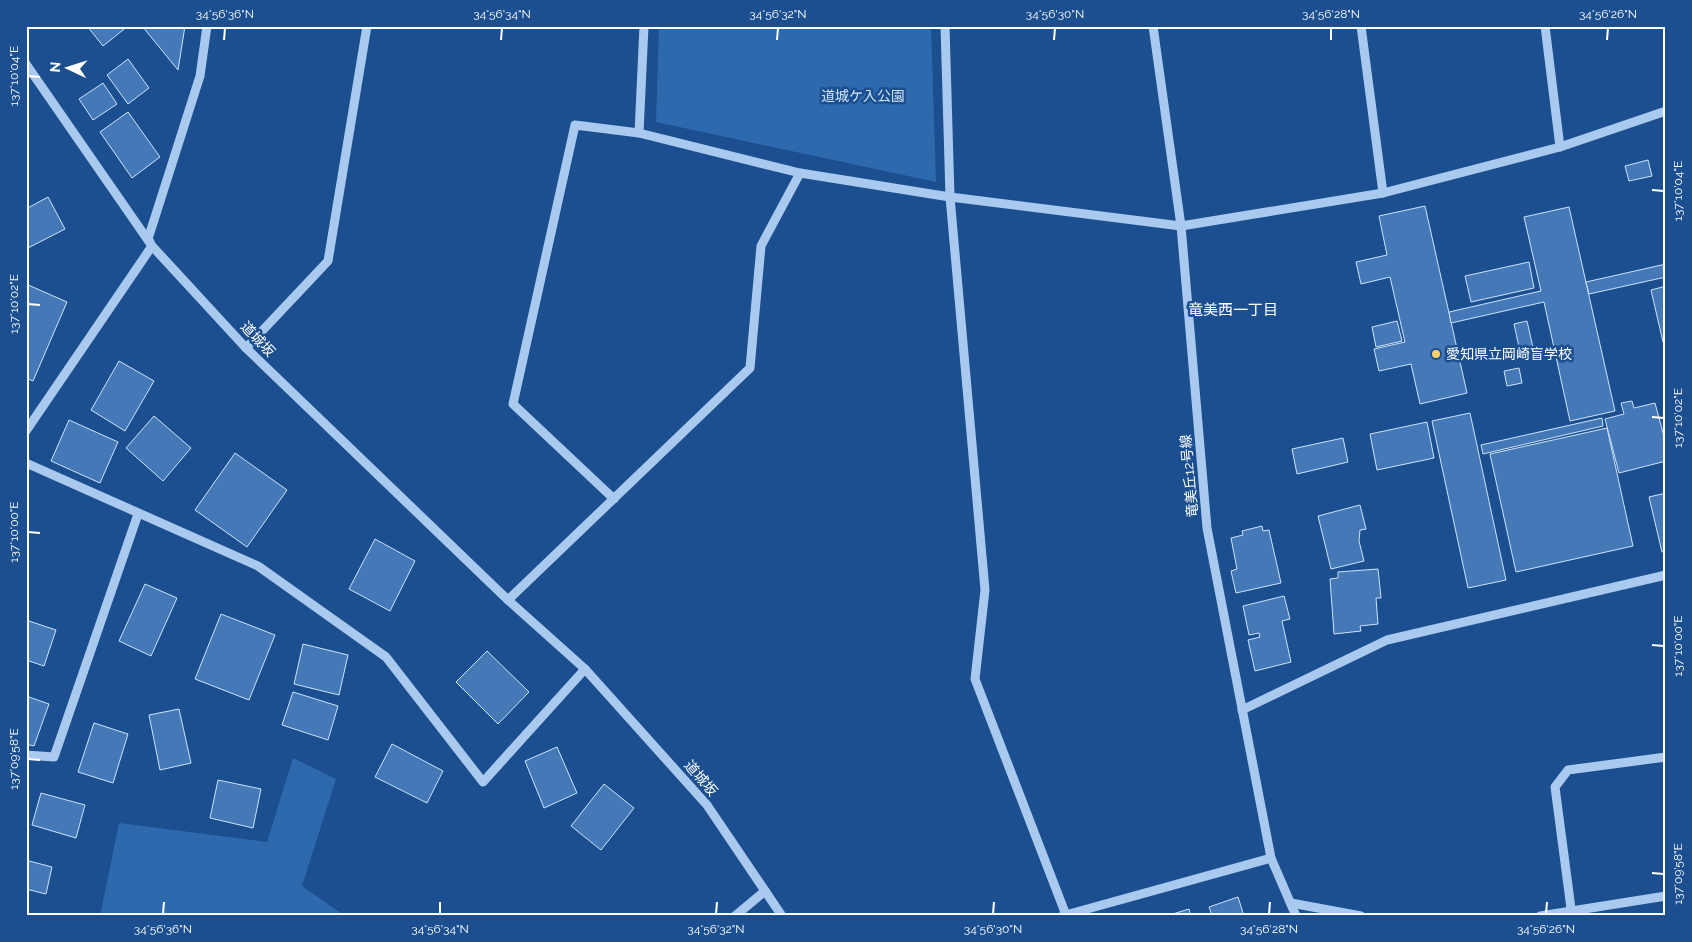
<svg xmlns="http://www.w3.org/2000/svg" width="1692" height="942" font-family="Raleway,'Noto Sans JP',sans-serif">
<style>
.green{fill:#2e69ad}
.building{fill:#4478b7;stroke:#cfe3fa}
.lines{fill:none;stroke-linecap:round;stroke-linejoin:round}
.minor{stroke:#a9c9ee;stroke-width:9}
.ticks{fill:none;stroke:#fff;stroke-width:2}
.poi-dot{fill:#ffd166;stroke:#1b4f8f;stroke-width:2}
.labels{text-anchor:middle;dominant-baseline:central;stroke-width:5;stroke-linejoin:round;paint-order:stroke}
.park-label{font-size:14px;fill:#cfe3fa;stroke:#1b4f8f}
.street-label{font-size:14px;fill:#fff;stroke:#1b4f8f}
.poi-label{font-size:14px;fill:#fff;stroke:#1b4f8f;text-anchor:start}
.neighbourhood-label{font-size:15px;fill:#fff;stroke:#1b4f8f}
.neatline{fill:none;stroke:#fff;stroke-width:2}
.ticks-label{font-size:12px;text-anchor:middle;fill:#fff}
</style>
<rect width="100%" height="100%" fill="#1b4f8f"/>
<g class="green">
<polygon points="659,26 931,26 936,182 656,122"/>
<polygon points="293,758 336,779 302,886 345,916 100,916 119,823 267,842"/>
</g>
<g class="building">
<polygon points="87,26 128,26 103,46"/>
<polygon points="142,26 185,26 178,70"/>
<polygon points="128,59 149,88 128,104 107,75"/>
<polygon points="103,83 117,104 93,120 79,99"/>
<polygon points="128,112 160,157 132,178 100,132"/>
<polygon points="1648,160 1652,176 1629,181 1625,166"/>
<polygon points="48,197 65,229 26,249 26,209"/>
<polygon points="1425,206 1467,393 1420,404 1411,364 1379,371 1374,349 1405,342 1390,277 1361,284 1356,262 1387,255 1379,216"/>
<polygon points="1569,207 1615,411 1570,421 1544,302 1451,323 1449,312 1541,291 1524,217"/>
<polygon points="1529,262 1534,288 1471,302 1465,276"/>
<polygon points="1666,264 1666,277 1589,294 1586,282"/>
<polygon points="26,284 67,302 33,381 26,378"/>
<polygon points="1666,286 1666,341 1663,342 1651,290"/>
<polygon points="1397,321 1402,341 1376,347 1372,327"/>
<polygon points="1527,321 1534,352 1521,356 1514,324"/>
<polygon points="119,361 154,381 125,431 91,410"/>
<polygon points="1519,368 1522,383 1507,386 1504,371"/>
<polygon points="1632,401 1634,408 1655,403 1666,444 1666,461 1619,473 1605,419 1624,414 1621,403"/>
<polygon points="1470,413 1506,580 1468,588 1432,421"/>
<polygon points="154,416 191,448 163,481 126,448"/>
<polygon points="1602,418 1603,426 1483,454 1481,445"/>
<polygon points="69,420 118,442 100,483 51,461"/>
<polygon points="1427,422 1434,458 1377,470 1370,434"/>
<polygon points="1607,428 1633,546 1516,572 1490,454"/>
<polygon points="1343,438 1348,462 1297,474 1292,449"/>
<polygon points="235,453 287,490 247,547 195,510"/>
<polygon points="1666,493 1666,551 1662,552 1649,497"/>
<polygon points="1360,505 1366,529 1360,530 1359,541 1364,561 1331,569 1318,516"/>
<polygon points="1262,526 1263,531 1269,530 1281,583 1236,593 1231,571 1237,569 1231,538 1243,535 1242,531"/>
<polygon points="375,539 415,561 390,611 349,589"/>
<polygon points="1378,569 1381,598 1376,598 1378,624 1360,626 1361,631 1334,634 1330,579 1338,578 1338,572"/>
<polygon points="145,584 177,598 151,656 119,641"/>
<polygon points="1284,596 1290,619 1282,621 1291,662 1255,671 1248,640 1260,637 1259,633 1249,635 1243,606"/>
<polygon points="221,614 275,635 249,700 195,679"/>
<polygon points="26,620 56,630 44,666 26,660"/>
<polygon points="303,644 348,655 339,695 294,684"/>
<polygon points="487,651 529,692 498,724 456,682"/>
<polygon points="293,692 338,706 328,740 282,725"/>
<polygon points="26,696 49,704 34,746 26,744"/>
<polygon points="179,709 191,763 160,770 149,715"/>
<polygon points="94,723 128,734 113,783 78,772"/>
<polygon points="392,744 443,771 427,803 375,777"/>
<polygon points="557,747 577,793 544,808 525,761"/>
<polygon points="218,780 261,789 253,828 210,818"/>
<polygon points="604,784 634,808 601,850 571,826"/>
<polygon points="41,793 85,805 76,838 32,825"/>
<polygon points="29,861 52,867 46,894 26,889 26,871"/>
<polygon points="1238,897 1244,916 1212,916 1209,907"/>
<polygon points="1189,909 1191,916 1166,916"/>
</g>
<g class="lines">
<g class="minor">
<polyline points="644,26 639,133 800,173 950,197 1181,226 1383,193 1560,147 1666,111"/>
<polyline points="945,26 950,197 985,590 975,679 1066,915"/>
<polyline points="1153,26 1181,226 1207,528 1271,858 1296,916"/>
<polyline points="1361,26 1383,193"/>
<polyline points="1545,26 1560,147"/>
<polyline points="26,64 152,246 246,348 508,600 585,669 707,805 782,916"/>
<polyline points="150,242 148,239 200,76 207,26"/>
<polyline points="246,348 328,261 367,26"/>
<polyline points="26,431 152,246"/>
<polyline points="26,463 258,566 386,657 483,782 585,669"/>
<polyline points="614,499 513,404 575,125 639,133"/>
<polyline points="508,600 750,368 761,246 800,173"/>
<polyline points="1242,710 1387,640 1666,575"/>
<polyline points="26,755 54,757 138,514"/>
<polyline points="1291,903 1361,916"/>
<polyline points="735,916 765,891"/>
<polyline points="1062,916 1271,858"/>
<polyline points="1540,916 1666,896"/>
<polyline points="1572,916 1555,787 1568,770 1666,757"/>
</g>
</g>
<path class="ticks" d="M224 40 225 28M501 40 502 28M777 40 778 28M1054 40 1055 28M1331 40V28M1607 40 1608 28M28 76 40 77M1652 190 1664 191M28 304 40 305M1652 417 1664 418M28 532 40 533M1652 645 1664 646M28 759 40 760M1652 873 1664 874M163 914 164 902M440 914V902M716 914 717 902M993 914 994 902M1269 914 1270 902M1546 914 1547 902"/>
<circle class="poi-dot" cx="1436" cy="354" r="5"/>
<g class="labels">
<g class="park-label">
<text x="863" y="96">道城ケ入公園</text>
</g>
<g class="street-label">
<text transform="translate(258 339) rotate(46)">道城坂</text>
<text transform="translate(1189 476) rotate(-95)">竜美丘12号線</text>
<text transform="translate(701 778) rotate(49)">道城坂</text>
</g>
<g class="poi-label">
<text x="1446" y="354">愛知県立岡崎盲学校</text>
</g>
<g class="neighbourhood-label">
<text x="1233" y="310">竜美西一丁目</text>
</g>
</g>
<rect width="1692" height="942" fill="none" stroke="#1b4f8f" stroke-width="55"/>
<g transform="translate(68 68) rotate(274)" stroke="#1b4f8f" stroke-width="4" paint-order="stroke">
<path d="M0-4L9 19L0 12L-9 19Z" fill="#ffffff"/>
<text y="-8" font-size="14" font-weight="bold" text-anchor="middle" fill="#ffffff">N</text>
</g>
<rect x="28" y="28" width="1636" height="886" class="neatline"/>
<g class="ticks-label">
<text x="225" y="18">34°56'36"N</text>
<text x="502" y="18">34°56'34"N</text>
<text x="778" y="18">34°56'32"N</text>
<text x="1055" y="18">34°56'30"N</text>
<text x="1331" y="18">34°56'28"N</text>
<text x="1608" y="18">34°56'26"N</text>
<text transform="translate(14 76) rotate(-90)" y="4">137°10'04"E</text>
<text transform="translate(1678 191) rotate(-90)" y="4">137°10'04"E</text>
<text transform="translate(14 304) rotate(-90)" y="4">137°10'02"E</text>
<text transform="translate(1678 418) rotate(-90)" y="4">137°10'02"E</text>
<text transform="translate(14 532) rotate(-90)" y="4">137°10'00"E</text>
<text transform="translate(1678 646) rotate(-90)" y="4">137°10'00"E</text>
<text transform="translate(14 759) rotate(-90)" y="4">137°09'58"E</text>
<text transform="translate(1678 874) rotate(-90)" y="4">137°09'58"E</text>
<text x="163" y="933">34°56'36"N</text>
<text x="440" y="933">34°56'34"N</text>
<text x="716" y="933">34°56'32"N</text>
<text x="993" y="933">34°56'30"N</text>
<text x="1269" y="933">34°56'28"N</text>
<text x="1546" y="933">34°56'26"N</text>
</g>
</svg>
